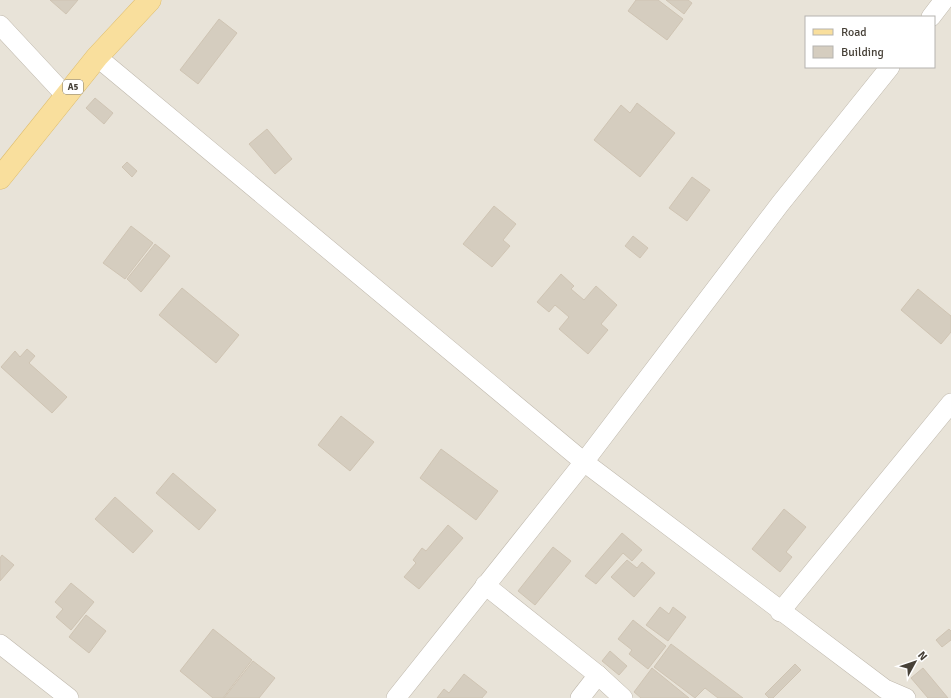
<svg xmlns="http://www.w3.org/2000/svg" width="951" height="698" font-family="Signika,sans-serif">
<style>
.residential{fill:#e8e3d8;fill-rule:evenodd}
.building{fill:#d5cdbf;stroke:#cfc4b3}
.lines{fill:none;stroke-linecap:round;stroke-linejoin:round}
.street-casing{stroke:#bfb8ac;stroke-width:20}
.primary-casing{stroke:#debd6d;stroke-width:23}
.street{stroke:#fff;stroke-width:19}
.primary{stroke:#f9df9d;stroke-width:22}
.labels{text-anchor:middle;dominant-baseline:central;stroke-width:3.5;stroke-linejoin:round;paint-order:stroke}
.shield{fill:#fff;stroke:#7e7a74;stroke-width:1}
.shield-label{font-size:9px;font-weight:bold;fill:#474138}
</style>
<rect width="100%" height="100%" fill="#f4f1ea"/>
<path class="residential" d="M0 0H951V698H0ZM806 17H934V67H806Z"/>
<g class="building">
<polygon points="50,0 78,0 66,14"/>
<polygon points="636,0 658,0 683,19 667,40 628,11"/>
<polygon points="666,0 688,0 692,3 684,14"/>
<polygon points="219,19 237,33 198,84 180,70"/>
<polygon points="95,98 113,113 104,124 86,108"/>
<polygon points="637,103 675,133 640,177 594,140 621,105 630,113"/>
<polygon points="267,129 292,159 275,174 249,144"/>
<polygon points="127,162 137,171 132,177 122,167"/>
<polygon points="692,177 710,190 687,221 669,208"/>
<polygon points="494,206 516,224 503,240 510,246 492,267 463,244"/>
<polygon points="131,226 153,243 125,279 103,263"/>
<polygon points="633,236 648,248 640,258 625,246"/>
<polygon points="155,244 170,256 141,292 127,279"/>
<polygon points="561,274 574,286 571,289 584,300 596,286 617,305 601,324 608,330 588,354 559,329 569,317 555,305 549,312 537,302"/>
<polygon points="182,288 239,335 216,363 159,315"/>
<polygon points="918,289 951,316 951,332 941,344 901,310"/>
<polygon points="27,349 35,356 29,363 67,397 52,413 1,367 15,351 20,357"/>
<polygon points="341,416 374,442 350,471 318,445"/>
<polygon points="441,449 498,491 476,520 420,478"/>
<polygon points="173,473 216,510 199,530 156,493"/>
<polygon points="115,497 153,531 133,553 95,519"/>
<polygon points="784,509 806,527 786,552 792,557 780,572 752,549"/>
<polygon points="448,525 463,538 419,589 404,577 416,563 413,560 422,548 426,551"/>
<polygon points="622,533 642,550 632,561 623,553 596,584 585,576"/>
<polygon points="553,547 571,561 535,605 518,591"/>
<polygon points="2,555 14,565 0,581 0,558"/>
<polygon points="627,560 637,568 642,562 655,573 634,597 611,577"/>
<polygon points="71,583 94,602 71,630 56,617 63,609 55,602"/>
<polygon points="660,607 669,614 673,607 686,617 668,641 646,625"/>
<polygon points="86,615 106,631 89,653 69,637"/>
<polygon points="633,620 666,646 648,669 629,654 632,650 618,639"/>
<polygon points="213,629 252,660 223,698 213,698 180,671"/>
<polygon points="949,629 951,631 951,640 942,647 936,640"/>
<polygon points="671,644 743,698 718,698 705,688 695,698 654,667"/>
<polygon points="610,651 627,666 619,675 602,661"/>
<polygon points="253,661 275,678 259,698 224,698"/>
<polygon points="795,664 801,670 773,698 769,698 765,694"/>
<polygon points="652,668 689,698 641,698 634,692"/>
<polygon points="923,668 948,698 928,698 911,678"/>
<polygon points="464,674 487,692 482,698 437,698 444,689 449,693"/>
</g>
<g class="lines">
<g class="street-casing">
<g id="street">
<polyline points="931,17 944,0"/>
<polyline points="0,25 66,96"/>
<polyline points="97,57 584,462 885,689 906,698"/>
<polyline points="485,585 598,675 623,698"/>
<polyline points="780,612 951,403"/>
<polyline points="0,644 69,698"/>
<polyline points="396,698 584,462 780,204 890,67"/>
<polyline points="580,698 598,675"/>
</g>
</g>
<g class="primary-casing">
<polyline id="primary" points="0,178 97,57 150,0"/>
</g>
<use href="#street" class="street"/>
<use href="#primary" class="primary"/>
</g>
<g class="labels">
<rect class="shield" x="63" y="80" width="20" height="14" rx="3"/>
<g class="shield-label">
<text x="73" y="87">A5</text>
</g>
</g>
<rect x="805" y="16" width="130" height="52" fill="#ffffff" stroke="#b5b3af"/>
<rect x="813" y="29" width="20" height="6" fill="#f9df9d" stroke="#b5b3af"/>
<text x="841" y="36" font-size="12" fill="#474138">Road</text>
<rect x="813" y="46" width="20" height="12" fill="#d5cdbf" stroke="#b5b3af"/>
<text x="841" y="56" font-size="12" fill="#474138">Building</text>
<g transform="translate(915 662) rotate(50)" stroke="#ffffff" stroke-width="3" paint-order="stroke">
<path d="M0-3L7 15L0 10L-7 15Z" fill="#474138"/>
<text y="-6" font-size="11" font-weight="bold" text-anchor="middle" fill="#474138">N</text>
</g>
</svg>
